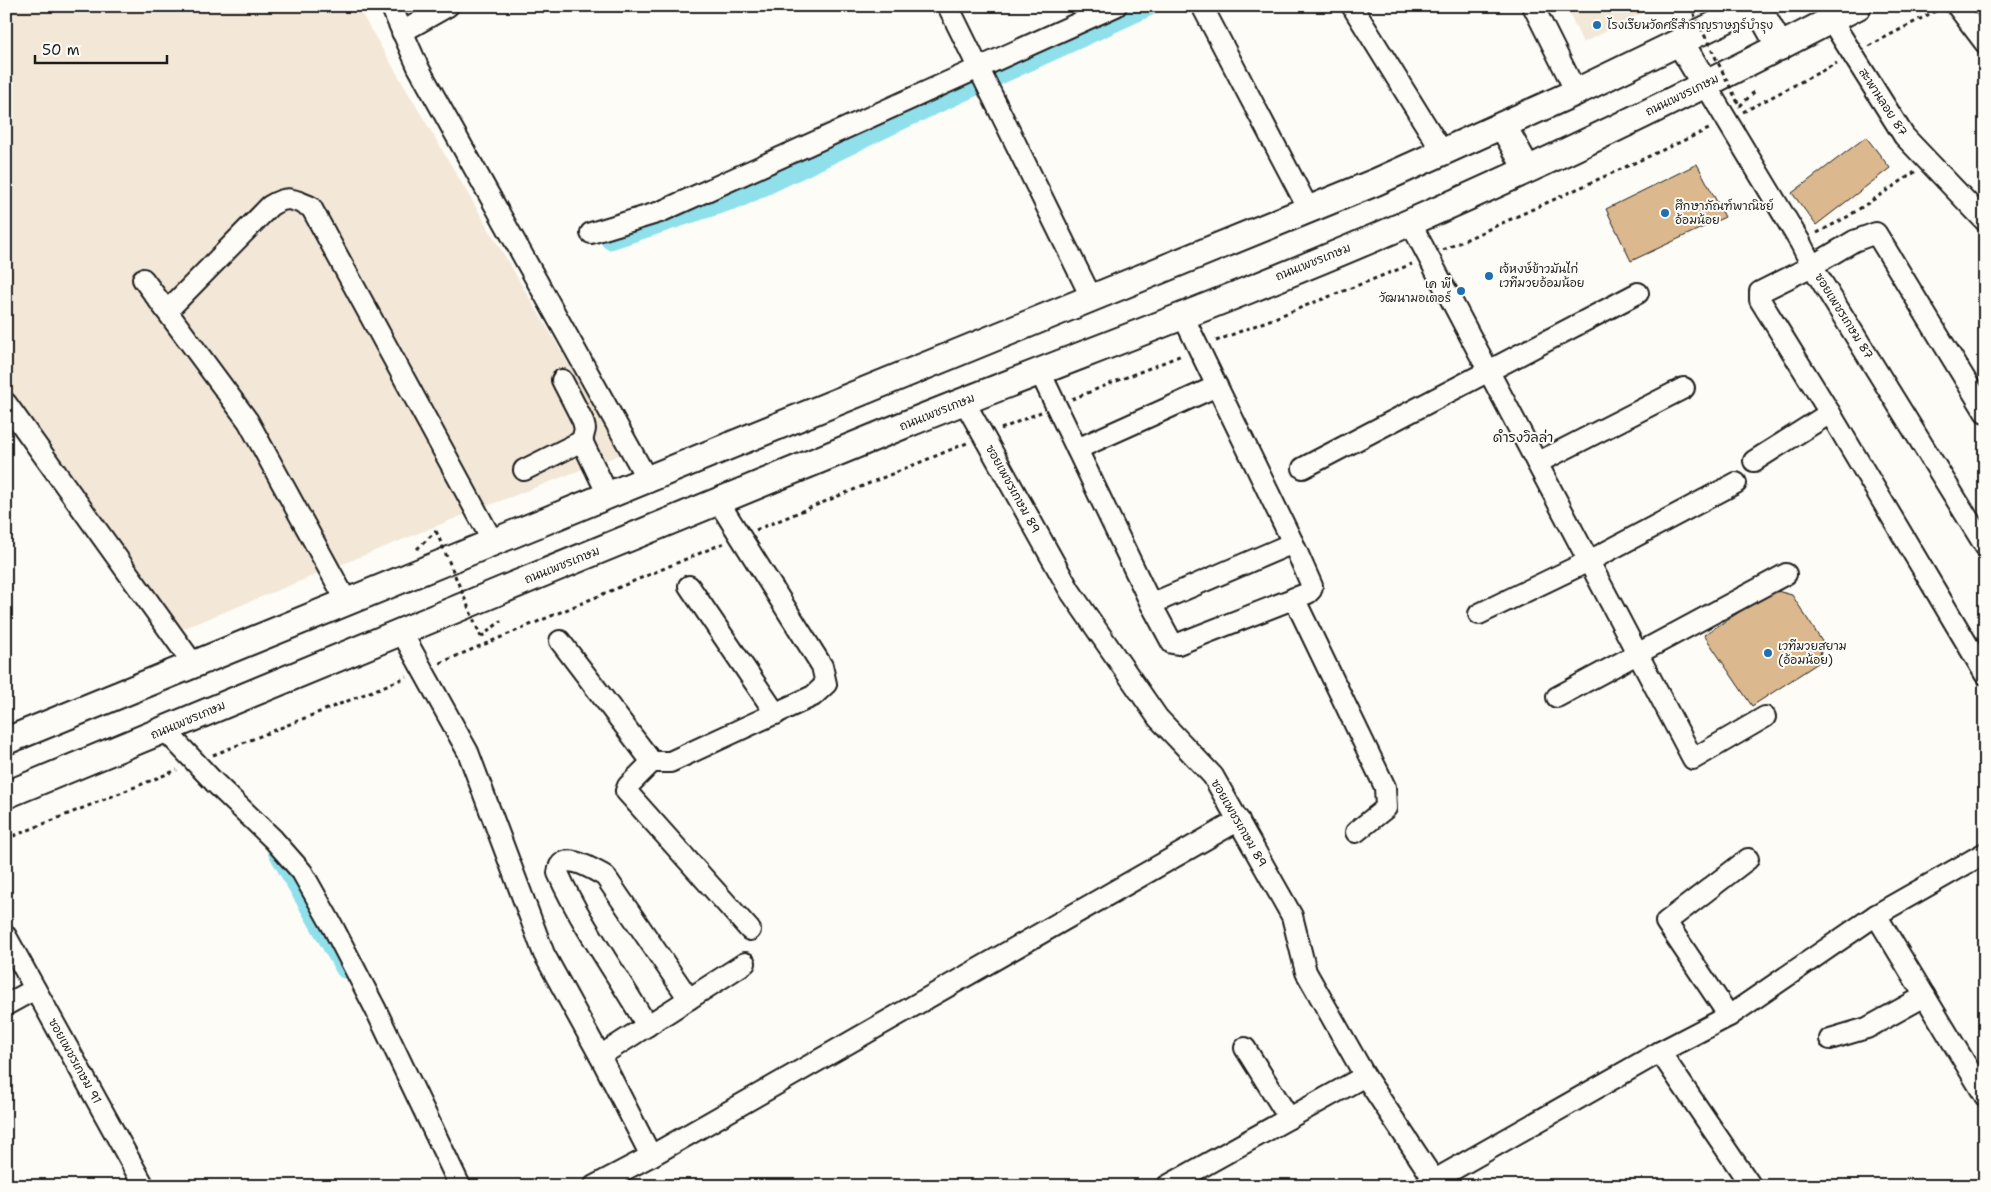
<svg xmlns="http://www.w3.org/2000/svg" width="1991" height="1192" font-family="'Shantell Sans','Playpen Sans Thai',sans-serif">
<style>
.built{fill:#f3e8d7}
.lines{fill:none;stroke-linecap:round;stroke-linejoin:round}
.canal{stroke:#8fe0ea;stroke-width:19}
.building{fill:#dbb88d;stroke:#1c1c1c}
.minor-casing{stroke:#1c1c1c;stroke-width:24}
.major-casing{stroke:#1c1c1c;stroke-width:30}
.path{stroke:#1c1c1c;stroke-width:3;stroke-dasharray:4 4;stroke-linecap:butt}
.minor{stroke:#fdfcf7;stroke-width:20}
.major{stroke:#fdfcf7;stroke-width:26}
.path-bridge{stroke:#1c1c1c;stroke-width:3;stroke-dasharray:4 4;stroke-linecap:butt}
.poi-dot{fill:#1f6fb2;stroke:#fdfcf7;stroke-width:2}
.labels{text-anchor:middle;dominant-baseline:central;stroke-width:4;stroke-linejoin:round;paint-order:stroke}
.poi-label{font-size:12px;fill:#1c1c1c;stroke:#fdfcf7;text-anchor:start}
.street-label{font-size:12px;fill:#1c1c1c;stroke:#fdfcf7}
.neighbourhood-label{font-size:14px;fill:#1c1c1c;stroke:#fdfcf7}
</style>
<rect width="100%" height="100%" fill="#fdfcf7"/>
<filter id="ink" filterUnits="userSpaceOnUse"><feTurbulence type="fractalNoise" baseFrequency=".02" numOctaves="2"/><feDisplacementMap in="SourceGraphic" scale="10" xChannelSelector="R" yChannelSelector="G"/><feConvolveMatrix kernelMatrix="1 2 1 2 8 2 1 2 1" color-interpolation-filters="sRGB"/></filter>
<g filter="url(#ink)">
<g class="built">
<polygon points="6,6 357,6 622,454 461,516 170,634 6,411"/>
<polygon points="1566,6 1656,6 1583,43"/>
</g>
<g class="lines">
<g class="canal">
<polyline points="610,240 742,197 902,120 1150,6"/>
<polyline points="277,851 345,969"/>
</g>
</g>
<g class="building">
<polygon points="1866,137 1890,168 1816,225 1792,193"/>
<polygon points="1697,164 1725,217 1631,261 1606,209"/>
<polygon points="1773,590 1792,595 1823,643 1818,663 1752,706 1704,635"/>
</g>
<g class="lines">
<g class="minor-casing">
<g id="minor">
<polyline points="391,6 418,67 647,479"/>
<polyline points="948,6 1092,299"/>
<polyline points="1202,6 1309,210"/>
<polyline points="1352,6 1443,153"/>
<polyline points="1533,6 1576,92"/>
<polyline points="1957,6 1985,43"/>
<polyline points="1831,20 1904,136 1985,221"/>
<polyline points="402,32 448,6"/>
<polyline points="1705,84 1800,242 1812,266 1985,546"/>
<polyline points="1410,222 1693,759 1765,717"/>
<polyline points="591,233 660,212 1116,6"/>
<polyline points="143,279 248,421 347,602"/>
<path d="M167 311 270 206C288 195 292 199 311 207L493 542"/>
<polyline points="1040,372 1151,604 1172,643 1178,644 1308,593 1311,590 1312,586 1293,543 1183,316"/>
<polyline points="562,380 583,421 585,429 582,441"/>
<polyline points="964,401 1070,591 1158,718 1213,776 1292,916 1306,972 1365,1076 1438,1186"/>
<polyline points="6,403 194,665"/>
<polyline points="1985,412 1876,233 1854,241 1812,266 1760,292 1760,300 1830,413 1985,674"/>
<polyline points="1077,449 1217,386"/>
<polyline points="1754,461 1830,413"/>
<polyline points="1537,463 1684,388"/>
<polyline points="1303,468 1638,293"/>
<polyline points="524,470 582,441 608,495"/>
<polyline points="689,586 776,714"/>
<polyline points="1294,598 1385,787 1386,808 1356,832"/>
<polyline points="1151,604 1293,543"/>
<polyline points="1479,614 1589,561 1736,483"/>
<polyline points="401,631 468,752 544,954 600,1056 651,1156"/>
<polyline points="560,641 652,762 670,762 813,696 826,684 822,666 718,501"/>
<polyline points="1557,697 1786,574"/>
<polyline points="165,730 214,782 273,839 302,872 333,927 375,1008 460,1186"/>
<polyline points="652,762 628,786 626,791 750,930"/>
<polyline points="1876,915 1985,1096"/>
<polyline points="6,936 144,1186"/>
<polyline points="6,1005 35,989"/>
<polyline points="1729,1016 1666,922 1748,859"/>
<path d="M647 1026C618 975 582 927 558 873 560 848 594 870 605 876L689 999"/>
<polyline points="1830,1039 1867,1028 1925,996"/>
<polyline points="1245,1048 1289,1118"/>
<polyline points="1660,1052 1751,1186"/>
<polyline points="600,1056 745,963"/>
<polyline points="594,1186 651,1156 1239,820"/>
<polyline points="1167,1186 1365,1076"/>
<polyline points="1424,1186 1660,1052 1729,1016 1876,915 1985,853"/>
</g>
</g>
<g class="major-casing">
<g id="major">
<polyline points="1757,6 1780,47"/>
<polyline points="1680,42 1705,84"/>
<polyline points="1503,126 1527,169"/>
<polyline points="6,741 1376,182 1576,92 1754,6"/>
<path d="M6 795C306 672 604 547 904 425 1073 357 1245 295 1411 222 1563 156 1711 83 1858 6"/>
</g>
</g>
<g class="path">
<polyline points="1869,46 1941,8"/>
<polyline points="1740,106 1756,90"/>
<polyline points="1743,112 1837,63"/>
<polyline points="1817,233 1847,217 1915,172"/>
<polyline points="1443,250 1711,128"/>
<polyline points="1216,341 1412,264"/>
<polyline points="1072,399 1182,355"/>
<polyline points="1001,429 1041,412"/>
<polyline points="756,530 967,443"/>
<polyline points="417,549 436,531"/>
<polyline points="481,637 501,621"/>
<polyline points="440,663 724,543"/>
<polyline points="213,755 407,677"/>
<polyline points="6,839 177,770"/>
</g>
<use href="#minor" class="minor"/>
<use href="#major" class="major"/>
<g class="path-bridge">
<polyline points="1690,6 1740,107"/>
<polyline points="436,531 481,637"/>
</g>
</g>
</g>
<g class="poi-dot">
<circle cx="1597" cy="25" r="5"/>
<circle cx="1665" cy="213" r="5"/>
<circle cx="1489" cy="276" r="5"/>
<circle cx="1461" cy="291" r="5"/>
<circle cx="1768" cy="653" r="5"/>
</g>
<g class="labels">
<g class="poi-label">
<text x="1607" y="25">โรงเรียนวัดศรีสําราญราษฎร์บํารุง</text>
<text x="1675" y="206">ศึกษาภัณฑ์พาณิชย์<tspan x="1675" dy="14">อ้อมน้อย</tspan></text>
<text x="1499" y="269">เจ้หงษ์ข้าวมันไก่<tspan x="1499" dy="14">เวทีมวยอ้อมน้อย</tspan></text>
<text x="1451" y="284" text-anchor="end">เค พี<tspan x="1451" dy="14">วัฒนามอเตอร์</tspan></text>
<text x="1778" y="646">เวทีมวยสยาม<tspan x="1778" dy="14">(อ้อมน้อย)</tspan></text>
</g>
<g class="street-label">
<text transform="translate(1682 95) rotate(-26)">ถนนเพชรเกษม</text>
<text transform="translate(1883 102) rotate(57)">สะพานลอย 87</text>
<text transform="translate(1313 262) rotate(-22)">ถนนเพชรเกษม</text>
<text transform="translate(1844 316) rotate(58)">ซอยเพชรเกษม 87</text>
<text transform="translate(937 412) rotate(-22)">ถนนเพชรเกษม</text>
<text transform="translate(1013 489) rotate(61)">ซอยเพชรเกษม 89</text>
<text transform="translate(562 565) rotate(-22)">ถนนเพชรเกษม</text>
<text transform="translate(188 720) rotate(-23)">ถนนเพชรเกษม</text>
<text transform="translate(1239 823) rotate(60)">ซอยเพชรเกษม 89</text>
<text transform="translate(75 1061) rotate(61)">ซอยเพชรเกษม 91</text>
</g>
<g class="neighbourhood-label">
<text x="1523" y="437">ดำรงวิลล่า</text>
</g>
</g>
<rect width="1991" height="1192" fill="none" stroke="#fdfcf7" stroke-width="25"/>
<rect x="12" y="12" width="1966" height="1167" fill="none" stroke="#1c1c1c" stroke-width="2" filter="url(#ink)"/>
<path d="M35 55v8h132v-8" fill="none" stroke="#1c1c1c" stroke-width="2.5"/>
<text x="42" y="55" font-size="15" fill="#1c1c1c" stroke="#fdfcf7" stroke-width="4" paint-order="stroke">50 m</text>
</svg>
